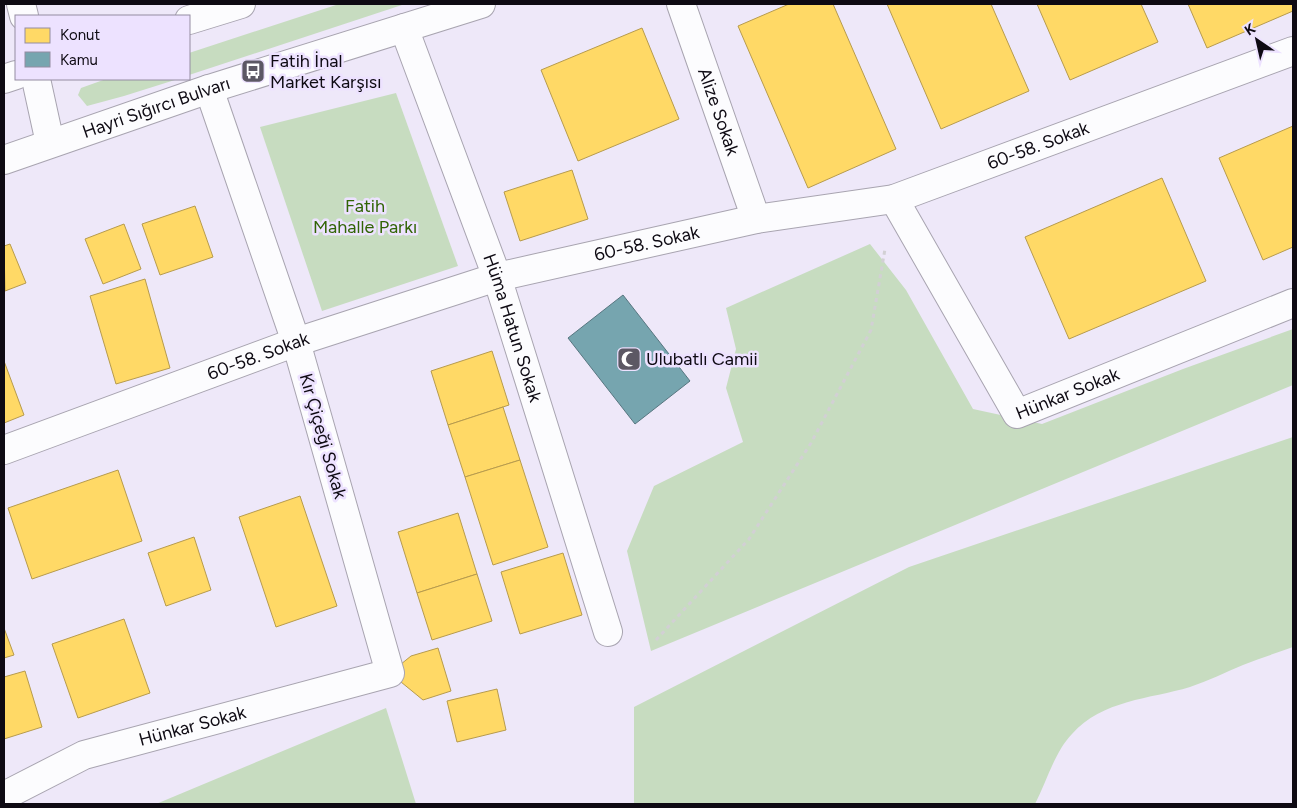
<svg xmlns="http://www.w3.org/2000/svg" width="1297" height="808" font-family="Figtree,sans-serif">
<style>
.green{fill:#c7dcc0}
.homes{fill:#ffd966;stroke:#b79b4d}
.public{fill:#76a5af;stroke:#577680}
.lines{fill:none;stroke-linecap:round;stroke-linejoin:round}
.street-casing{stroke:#a8a4b0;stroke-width:30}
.secondary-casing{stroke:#a8a4b0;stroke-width:30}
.path{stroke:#d2d0d4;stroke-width:3;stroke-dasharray:4 4;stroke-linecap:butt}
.street{stroke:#fcfcfe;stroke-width:28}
.secondary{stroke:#fcfcfe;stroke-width:28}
.labels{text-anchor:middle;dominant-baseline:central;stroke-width:5;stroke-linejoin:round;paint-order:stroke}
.poi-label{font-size:18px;fill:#0e0a13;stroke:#ede2ff;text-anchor:start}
.street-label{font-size:18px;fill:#0e0a13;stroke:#ede2ff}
.park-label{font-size:18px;fill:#316405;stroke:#ede2ff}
</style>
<rect width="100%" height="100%" fill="#eee8f9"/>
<g class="green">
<polygon points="339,4 405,4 189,75 189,53"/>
<polygon points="106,79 178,79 124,96 87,106 78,95 81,88"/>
<polygon points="396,93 458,266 322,311 260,127"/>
<polygon points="870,244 906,290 973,409 1042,424 1183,369 1293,329 1293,385 651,651 627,551 654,486 743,442 726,388 736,349 726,308"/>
<path d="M1293 437V647C1277 653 1260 658 1243 665 1226 672 1208 681 1190 687 1150 699 1102 700 1072 734 1054 753 1047 781 1035 804H634V707L909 567Z"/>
<polygon points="386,708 416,804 156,804"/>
</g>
<g class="homes">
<polygon points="789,4 833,4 896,149 808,188 738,26"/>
<polygon points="887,4 991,4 1029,91 941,129"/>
<polygon points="1037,4 1141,4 1158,42 1070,80"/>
<polygon points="1188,4 1293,4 1293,11 1207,48"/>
<polygon points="642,28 679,119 578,161 541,70"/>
<polygon points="1293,126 1293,247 1263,260 1219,158"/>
<polygon points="572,170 588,219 520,241 504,192"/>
<polygon points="1162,178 1206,281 1069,339 1025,237"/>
<polygon points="195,206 213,257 160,275 142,224"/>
<polygon points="124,224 141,269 103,284 85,239"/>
<polygon points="10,244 26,283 5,291 4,246"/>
<polygon points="145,279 170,368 116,384 90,296"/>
<polygon points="492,351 509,405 448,425 431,371"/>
<polygon points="4,361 24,415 4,423"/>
<polygon points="503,407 520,460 465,477 448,425"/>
<polygon points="520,460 548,547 493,565 465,477"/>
<polygon points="118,470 142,541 32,579 8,508"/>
<polygon points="300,496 337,606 276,627 239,517"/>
<polygon points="458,513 477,574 417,593 398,532"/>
<polygon points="194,537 211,590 166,606 148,553"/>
<polygon points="563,553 582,615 520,634 501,572"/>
<polygon points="477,574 492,621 432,640 417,593"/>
<polygon points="124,619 150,693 78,718 52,644"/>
<polygon points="4,628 14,655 4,658"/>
<polygon points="438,648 451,691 423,700 390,673 411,656"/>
<polygon points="25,671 42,727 4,739 4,677"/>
<polygon points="497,689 506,730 457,742 447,701"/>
</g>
<polygon class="public" points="623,295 690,381 635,424 568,338"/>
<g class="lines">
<g class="street-casing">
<g id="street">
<polyline points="21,4 24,16"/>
<path id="s1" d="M681 4 756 219"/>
<path id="s2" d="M404 28 497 277 608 632"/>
<polyline points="36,79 50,143"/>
<path id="s3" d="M894 199 1017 414 1293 303"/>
<path id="s4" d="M4 450 296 342 497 277 756 219 894 199 1293 51"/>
<path id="s5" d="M4 796 84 755 390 673 296 342 209 89"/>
</g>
</g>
<g class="secondary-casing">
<g id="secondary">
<polyline points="189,20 241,4"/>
<polyline points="4,79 16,75"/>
<path id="s6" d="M4 160 209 89 481 4"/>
</g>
</g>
<polyline class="path" points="656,640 749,539 811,443 871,330 885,249"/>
<use href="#street" class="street"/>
<use href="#secondary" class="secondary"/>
</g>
<defs>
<g id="bus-square" transform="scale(1.25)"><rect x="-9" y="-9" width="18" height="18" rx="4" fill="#5c5864" stroke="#ede2ff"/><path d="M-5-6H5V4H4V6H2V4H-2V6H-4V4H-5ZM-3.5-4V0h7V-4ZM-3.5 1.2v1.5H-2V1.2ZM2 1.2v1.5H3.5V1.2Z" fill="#fff"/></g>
<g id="mosque-square" transform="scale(1.25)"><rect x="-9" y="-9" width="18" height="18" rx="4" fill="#5c5864" stroke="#ede2ff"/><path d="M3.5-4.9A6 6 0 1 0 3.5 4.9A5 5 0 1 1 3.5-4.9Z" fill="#fff"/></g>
</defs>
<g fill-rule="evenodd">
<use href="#bus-square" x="253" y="71"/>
<use href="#mosque-square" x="629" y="359"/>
</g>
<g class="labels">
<g class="poi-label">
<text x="270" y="61">Fatih İnal<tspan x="270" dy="21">Market Karşısı</tspan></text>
<text x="646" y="359">Ulubatlı Camii</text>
</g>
<g class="street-label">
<text stroke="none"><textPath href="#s6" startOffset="161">Hayri Sığırcı Bulvarı</textPath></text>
<text stroke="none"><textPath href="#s1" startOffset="114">Alize Sokak</textPath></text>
<text stroke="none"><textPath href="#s4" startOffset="1081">60-58. Sokak</textPath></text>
<text stroke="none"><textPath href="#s4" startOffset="676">60-58. Sokak</textPath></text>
<text stroke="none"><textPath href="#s2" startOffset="319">Hüma Hatun Sokak</textPath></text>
<text stroke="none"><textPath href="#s4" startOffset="271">60-58. Sokak</textPath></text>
<text stroke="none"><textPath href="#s3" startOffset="302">Hünkar Sokak</textPath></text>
<text transform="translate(323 436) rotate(74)">Kır Çiçeği Sokak</text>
<text stroke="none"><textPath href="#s5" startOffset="202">Hünkar Sokak</textPath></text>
</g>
<g class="park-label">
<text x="365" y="206">Fatih<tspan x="365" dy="21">Mahalle Parkı</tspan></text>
</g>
</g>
<rect width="1297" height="808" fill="none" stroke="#0e0a13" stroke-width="10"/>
<rect x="15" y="15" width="175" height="65" fill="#ede2ff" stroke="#948ca1"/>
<rect x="25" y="28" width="25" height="15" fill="#ffd966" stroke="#948ca1"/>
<text x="60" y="40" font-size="15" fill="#0e0a13">Konut</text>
<rect x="25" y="52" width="25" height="15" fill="#76a5af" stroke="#948ca1"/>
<text x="60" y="65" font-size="15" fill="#0e0a13">Kamu</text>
<g transform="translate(1257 40) rotate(326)" stroke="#ede2ff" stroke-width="4" paint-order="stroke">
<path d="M0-4L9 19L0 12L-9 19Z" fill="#0e0a13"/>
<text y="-8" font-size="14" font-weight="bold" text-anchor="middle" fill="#0e0a13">K</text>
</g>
</svg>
